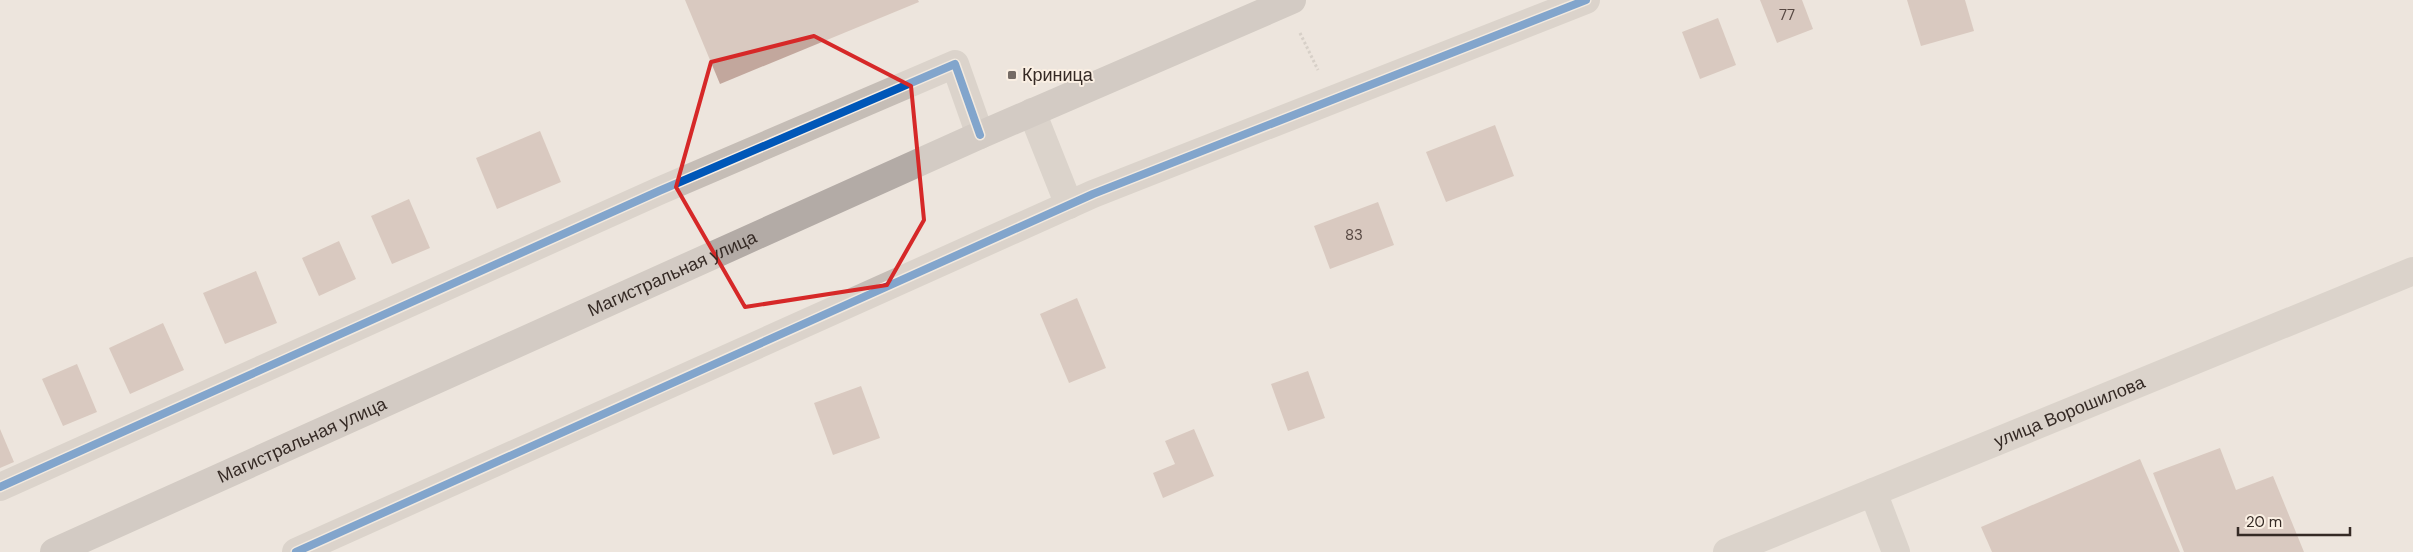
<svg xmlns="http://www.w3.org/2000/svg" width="2413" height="552" font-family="'DM Sans',sans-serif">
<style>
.building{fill:#c2a79d}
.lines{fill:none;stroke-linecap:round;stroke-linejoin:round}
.path{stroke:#bdb5af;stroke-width:3;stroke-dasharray:2.5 2.5;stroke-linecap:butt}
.minor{stroke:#c5bdb6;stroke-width:28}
.major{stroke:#b3aba6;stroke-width:28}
.cycleway-casing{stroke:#faefe3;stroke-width:11}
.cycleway{stroke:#0057b8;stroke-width:8}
.marked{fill:none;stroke:#d62828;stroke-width:4;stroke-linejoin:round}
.poi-dot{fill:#756b65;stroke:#faefe3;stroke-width:2}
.labels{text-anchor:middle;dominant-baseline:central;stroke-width:4;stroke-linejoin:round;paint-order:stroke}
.number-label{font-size:15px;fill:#584943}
.poi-label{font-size:18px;fill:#352a25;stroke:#faefe3;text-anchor:start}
.street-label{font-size:18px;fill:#352a25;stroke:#faefe3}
</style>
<rect width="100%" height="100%" fill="#ede5dd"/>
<g class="building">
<polygon points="685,0 918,0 919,2 720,84"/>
<polygon points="1760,0 1802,0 1813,29 1777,43"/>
<polygon points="1907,0 1965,0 1974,31 1921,46"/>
<polygon points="1718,18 1736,65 1700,79 1682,32"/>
<polygon points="1495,125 1514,176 1446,202 1426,152"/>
<polygon points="540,131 561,182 497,209 476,158"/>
<polygon points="409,199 430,248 392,264 371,216"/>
<polygon points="1378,202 1394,245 1330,269 1314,226"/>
<polygon points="339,241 356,279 319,296 302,258"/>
<polygon points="256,271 277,323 225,344 203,293"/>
<polygon points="1077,298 1106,368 1069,383 1040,314"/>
<polygon points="163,323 184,370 130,394 109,348"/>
<polygon points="77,364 97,412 63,426 42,379"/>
<polygon points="1308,371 1325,418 1288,431 1271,384"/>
<polygon points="861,386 880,438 833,455 814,403"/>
<polygon points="0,429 14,462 0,468"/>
<polygon points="1194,429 1214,476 1163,498 1153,473 1175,464 1165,441"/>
<polygon points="2220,448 2236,490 2273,476 2304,552 2184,552 2153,473"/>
<polygon points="2140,459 2180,552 1992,552 1981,527"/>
</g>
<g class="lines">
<polyline class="path" points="1300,33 1318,70"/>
<g class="minor">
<polyline points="1032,112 1069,205"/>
<polyline points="0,487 659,191 955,64 980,135"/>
<polyline points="1873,492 1896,552"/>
<polyline points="296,552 1093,194 1586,0"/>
<path id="s1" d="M1727 552 2413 271"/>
</g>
<path class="major" id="s2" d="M54 552 980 135 1292 0"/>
<g class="cycleway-casing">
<g id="cycleway">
<polyline points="0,487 659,191 955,64 980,135"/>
<polyline points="296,552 1093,194 1586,0"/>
</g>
</g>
<use href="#cycleway" class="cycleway"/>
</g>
<path d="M0 0H2413V552H0ZM814 36 911 86 924 220 887 285 745 307 676 187 711 62Z" fill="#ede5dd" fill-opacity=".55" fill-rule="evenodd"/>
<path class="marked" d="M814 36 911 86 924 220 887 285 745 307 676 187 711 62Z"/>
<rect class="poi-dot" x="1007" y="70" width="10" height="10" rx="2.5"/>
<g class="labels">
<g class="number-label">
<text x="1787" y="15">77</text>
<text x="1354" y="235">83</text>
</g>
<g class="poi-label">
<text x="1022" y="75">Криница</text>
</g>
<g class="street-label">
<text stroke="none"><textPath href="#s2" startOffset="678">Магистральная улица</textPath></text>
<text stroke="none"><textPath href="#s1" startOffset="370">улица Ворошилова</textPath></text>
<text stroke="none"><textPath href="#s2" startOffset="272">Магистральная улица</textPath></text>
</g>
</g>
<path d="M2238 527v8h112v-8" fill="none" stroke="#352a25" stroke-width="2.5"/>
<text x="2246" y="527" font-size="15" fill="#352a25" stroke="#faefe3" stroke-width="4" paint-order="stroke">20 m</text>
</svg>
